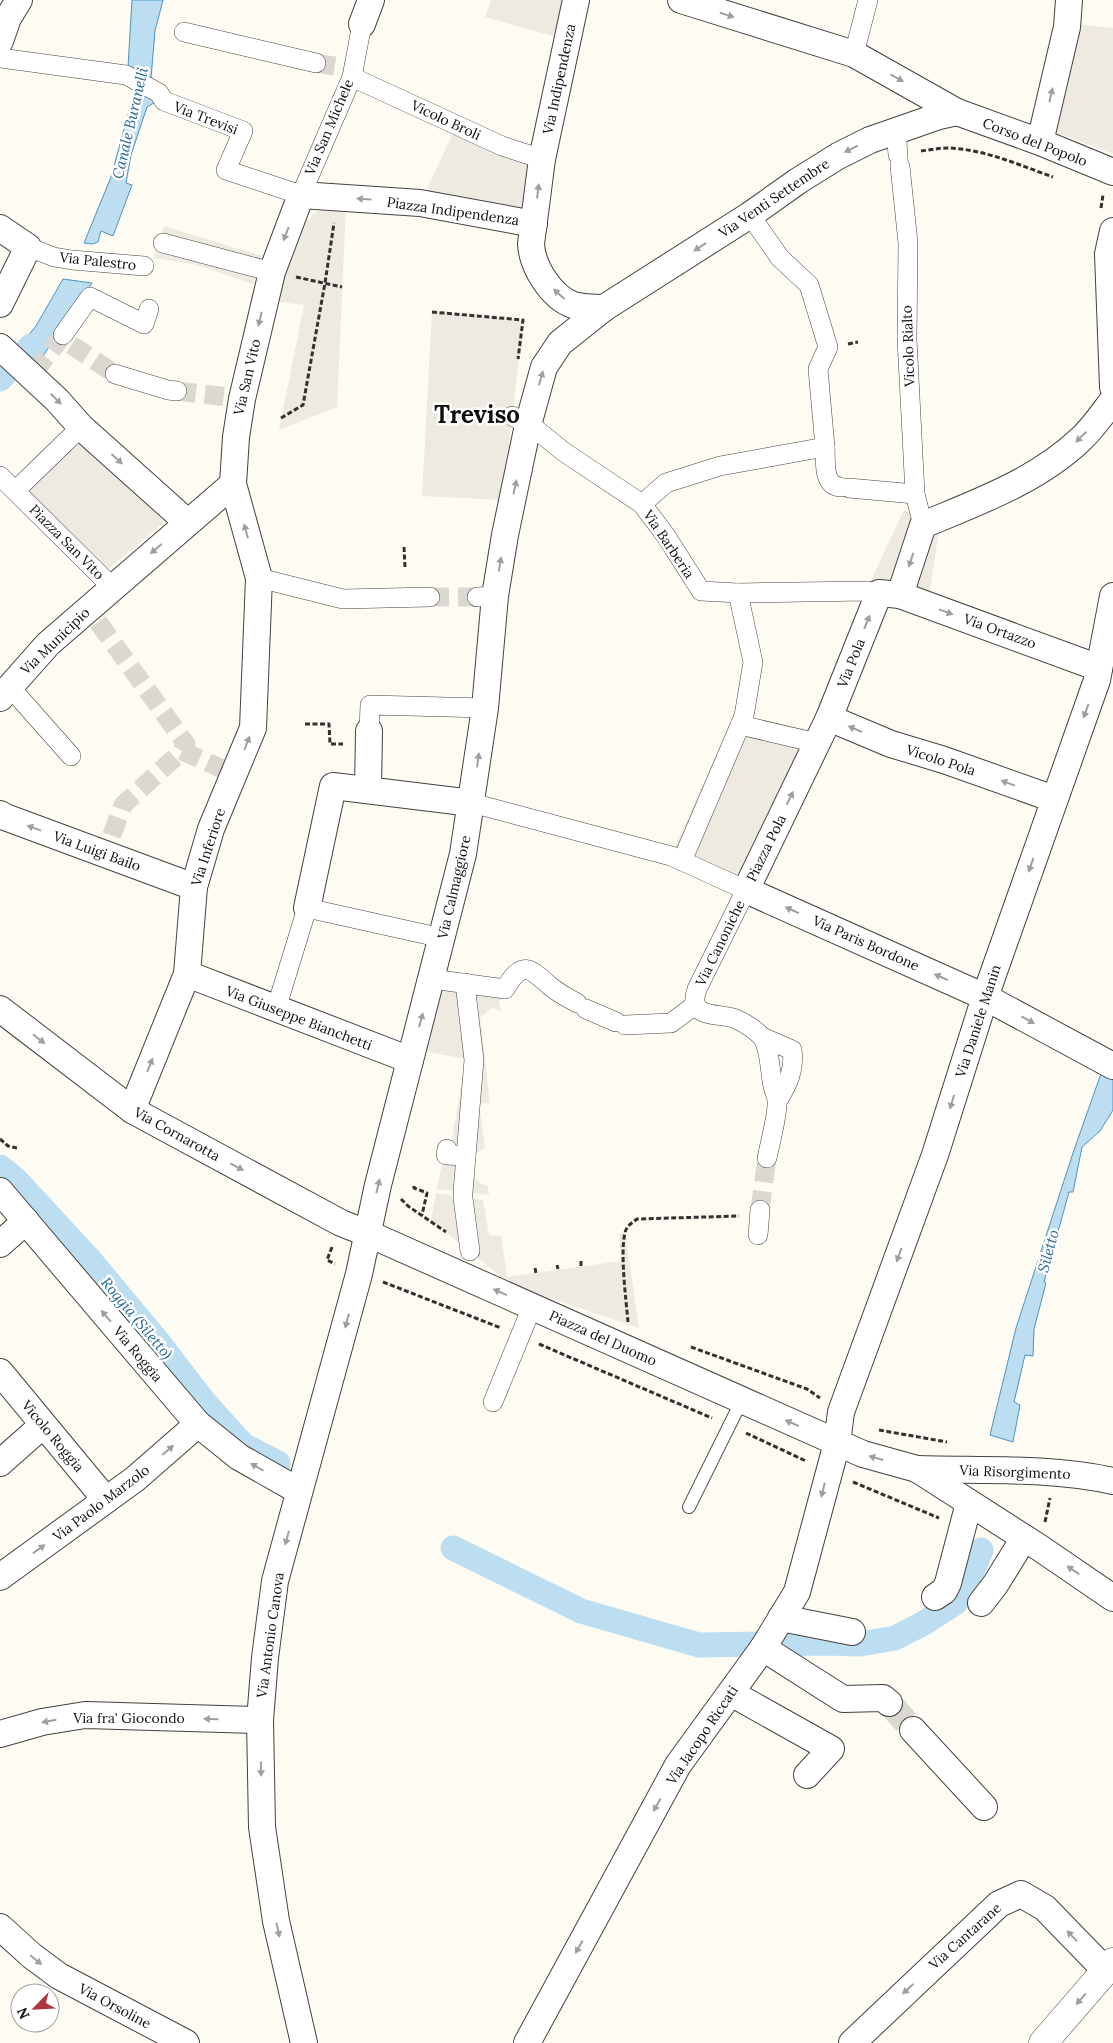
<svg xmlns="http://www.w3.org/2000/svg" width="1113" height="2043" font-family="Lora,serif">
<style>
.plaza{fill:#eeeae1}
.water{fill:#bcdef0;stroke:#4a94bf}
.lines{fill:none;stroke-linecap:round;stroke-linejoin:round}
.canal{stroke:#bcdef0;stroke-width:25}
.pedestrian-tunnel{stroke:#dad8d0;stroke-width:19;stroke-dasharray:19 9;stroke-linecap:butt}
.minor-tunnel{stroke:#dad8d0;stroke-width:26;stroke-dasharray:26 13;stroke-linecap:butt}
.service-casing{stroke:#424242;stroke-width:14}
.pedestrian-casing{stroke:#424242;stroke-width:20}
.minor-casing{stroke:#424242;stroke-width:28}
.tertiary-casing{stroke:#424242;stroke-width:29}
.path{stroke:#313131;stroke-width:3;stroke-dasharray:5 2.5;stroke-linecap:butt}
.service{stroke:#fff;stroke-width:12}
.pedestrian{stroke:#fff;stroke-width:19}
.minor{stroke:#fff;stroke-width:26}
.tertiary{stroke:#fff;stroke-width:28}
.oneway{fill:#9f9f9f}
.labels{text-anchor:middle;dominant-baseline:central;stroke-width:5;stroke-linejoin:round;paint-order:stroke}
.street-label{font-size:14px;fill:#0f0f0f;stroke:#fff}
.water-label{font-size:15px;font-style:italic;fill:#256794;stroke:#fff}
.town-label{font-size:24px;font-weight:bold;fill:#0f0f0f;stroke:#fff}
</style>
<rect width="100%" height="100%" fill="#fefbf2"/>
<g class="plaza">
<polygon points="491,0 564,0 557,37 485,17"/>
<polygon points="1073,24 1113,28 1113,154 1048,129"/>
<polygon points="457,125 542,159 534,224 420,203"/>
<polygon points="346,205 337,407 279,430 304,305 273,301 302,225 316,212 331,206"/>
<polygon points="164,226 262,256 253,284 197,265 154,258"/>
<polygon points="432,312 523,320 503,500 422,496"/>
<polygon points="80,435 164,522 105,572 23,488"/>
<polygon points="904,510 921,515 939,530 928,603 866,591"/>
<polygon points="735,713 749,718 822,732 733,895 667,864"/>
<polygon points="434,968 502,990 502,999 499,1000 501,1013 497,1009 491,1008 484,1015 480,1016 490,1103 479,1104 485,1147 474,1155 473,1175 480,1183 488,1186 489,1195 437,1189 445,1149 450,1149 466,1059 413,1049"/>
<polygon points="436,1193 483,1200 489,1235 501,1236 507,1277 621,1261 619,1233 625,1232 639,1328 526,1290 504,1279 431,1220"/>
</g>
<g class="water">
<polygon points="132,0 163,0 155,31 151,78 128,67"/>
<polygon points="136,85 156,96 154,103 147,107 131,155 126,183 132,185 113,236 101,231 98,242 92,244 84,243 111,177"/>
<polygon points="63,279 92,283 39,362 32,370 15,351 36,326"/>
<polygon points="1104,1065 1113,1071 1113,1110 1100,1131 1082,1147 1073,1192 1069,1192 1044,1282 1046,1283 1034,1329 1033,1356 1025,1355 1014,1402 1020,1405 1013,1442 990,1435 1016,1328 1073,1153"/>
</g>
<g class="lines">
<g class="canal">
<polyline points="0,379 31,346"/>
<polyline points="0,1167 16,1180 89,1259 159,1343 205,1403 243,1445 278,1463"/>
<polyline points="453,1548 581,1611 699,1645 825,1643 860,1644 895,1638 924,1623 955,1603 963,1594 981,1550"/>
</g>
<g class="pedestrian-tunnel">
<polyline points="316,63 345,68"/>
<polyline points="34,372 61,338 115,374"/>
<polyline points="177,391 228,397"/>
<polyline points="430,597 477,597"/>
<polyline points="98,622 186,744 182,751 123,805 107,848"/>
<polyline points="182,751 225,770"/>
<polyline points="760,1210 767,1158"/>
</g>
<polyline class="minor-tunnel" points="889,1703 913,1730"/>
<g class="service-casing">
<polyline id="service" points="689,1507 742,1400"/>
</g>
<g class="pedestrian-casing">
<g id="pedestrian">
<polyline points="184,32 316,63"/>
<polyline points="854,54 868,0"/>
<polyline points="0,58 126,75 159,93 164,101 243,131 226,170 301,195 352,77 362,24"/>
<polyline points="352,77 502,146 542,159"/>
<polyline points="896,130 898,155"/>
<polyline points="900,166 908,243 907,339 915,494 923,525"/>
<polyline points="750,215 780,258 809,285 828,347 818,369 825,447"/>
<polyline points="163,243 272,272"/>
<polyline points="28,247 54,257 72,260 144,266"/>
<polyline points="63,335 90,297 144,324 149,309"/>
<polyline points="115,374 168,390 177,391"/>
<polyline points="512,416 533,427 564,452 642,504 666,536 701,591 738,593 866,591 879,593"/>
<polyline points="0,476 112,587"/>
<polyline points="849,488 915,494"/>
<polyline points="16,490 81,427"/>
<path d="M642 504 666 483 720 466 825 447C826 461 822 485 840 487"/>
<polyline points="259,578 343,599 430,597"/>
<polyline points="477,597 495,596"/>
<polyline points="9,686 71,756"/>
<polyline points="740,725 817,743"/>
<polyline points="369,731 370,705 485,708"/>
<path d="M472 803 671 856 746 890 697 989C687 1018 715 1013 733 1018 742 1021 756 1030 762 1037 770 1047 770 1073 773 1086 774 1091 777 1096 777 1101 778 1114 770 1143 767 1158"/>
<polyline points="682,861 744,716 753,662 738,593"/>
<path d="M432 979 505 989C522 960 529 967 550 986 558 993 568 998 577 1003"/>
<polyline points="276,1009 307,908 442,938"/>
<polyline points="586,1009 616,1022"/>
<polyline points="625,1025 671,1023 695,1005"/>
<path d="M762 1037 792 1050C795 1069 788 1084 778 1100"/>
<polyline points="447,1149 446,1155 466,1156"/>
<polyline points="463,1192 474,1060 465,983"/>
<polyline points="463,1198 470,1251"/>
<polyline points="758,1235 760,1210"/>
<polyline points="493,1402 532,1307"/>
</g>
</g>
<g class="minor-casing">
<g id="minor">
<path d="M576 0 542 159 531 244C532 266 551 297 573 305 583 308 593 308 604 308"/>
<polyline points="681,0 854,54 957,112 1040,142 1113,172"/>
<polyline points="362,24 371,0"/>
<polyline points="0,41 8,18 19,0"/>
<polyline points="1040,142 1067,27 1069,0"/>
<polyline points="0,228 28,247 0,304"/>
<polyline points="1113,231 1108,254 1113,387"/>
<polyline points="0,347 57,400 81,427 187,522"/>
<path d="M900 595 923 525C978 502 1037 481 1081 439 1093 428 1103 413 1113 400"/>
<polyline points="1099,668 900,595 879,593 829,718 746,890 985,997 1113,1066"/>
<polyline points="0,698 48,644 233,484"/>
<polyline points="829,718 891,744 944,760 1054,799"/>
<polyline points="368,789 369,731"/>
<polyline points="0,814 5,817 194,887"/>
<polyline points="307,908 333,786 472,803"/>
<polyline points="187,974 410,1060"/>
<polyline points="0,1009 132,1110 341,1223 369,1234 863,1454 917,1469 1040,1548 1113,1598"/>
<polyline points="132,1110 187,974 194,887 211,829 253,728 259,578 233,484 236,437 242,399 272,272 301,195 420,203 534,224"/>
<polyline points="0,1191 198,1424 239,1457 299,1491"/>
<polyline points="0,1244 26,1221"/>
<polyline points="0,1372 106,1500"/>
<polyline points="0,1463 43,1425"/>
<path d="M917 1469C982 1471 1049 1467 1113 1481"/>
<polyline points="0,1577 135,1479 198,1424"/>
<polyline points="935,1597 944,1591 948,1583 969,1503"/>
<polyline points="981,1603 995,1585 1024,1538"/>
<polyline points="781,1618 852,1632"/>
<polyline points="763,1648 843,1699 883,1698 889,1703"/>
<polyline points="731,1693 831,1749 807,1775"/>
<polyline points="913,1730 984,1807"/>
<polyline points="0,1734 42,1722 85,1715 260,1720"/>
<polyline points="0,1927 32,1956 59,1976 186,2043"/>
<polyline points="304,2043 276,1921 262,1827 260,1720 265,1658 275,1581 359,1274 378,1185 463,854 485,708 495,596 505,535 528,425 544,367 560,343 604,308 750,215 798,181 838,156 870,140 939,116 957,112"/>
<polyline points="527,2043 678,1765 763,1648 797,1592 837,1443 841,1412 935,1155 985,997 1097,680 1113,596"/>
<polyline points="852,2043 999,1904 1021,1894 1045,1908 1106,1971"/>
</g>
</g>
<g class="tertiary-casing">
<polyline id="tertiary" points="1043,2043 1113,1962"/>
</g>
<g class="path">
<path d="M921 151C930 150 939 148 948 148 984 149 1019 165 1053 177"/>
<polyline points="1101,208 1103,195"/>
<polyline points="296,277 342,287"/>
<polyline points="432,312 523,320 518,359"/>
<polyline points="848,344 858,342"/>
<polyline points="281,418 303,405 325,283 334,223"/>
<polyline points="404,547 405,567"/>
<polyline points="305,724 329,724 330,744 343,744"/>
<polyline points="0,1139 8,1146 17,1148"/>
<polyline points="414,1186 414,1188 427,1193 422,1215"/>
<polyline points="401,1199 408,1206 446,1232"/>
<polyline points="332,1247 327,1260 335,1264"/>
<polyline points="581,1261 581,1266"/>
<polyline points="557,1265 558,1269"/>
<polyline points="535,1268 536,1273"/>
<polyline points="383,1282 501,1328"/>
<path d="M628 1322C626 1299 620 1253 625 1233 626 1226 632 1223 637 1219L739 1216"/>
<polyline points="539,1344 712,1418"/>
<polyline points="691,1347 807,1389 820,1398"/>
<polyline points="879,1430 947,1442"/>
<polyline points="746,1433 806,1461"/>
<polyline points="853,1482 939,1518"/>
<polyline points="1045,1522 1050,1498"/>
</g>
<use href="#service" class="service"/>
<use href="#pedestrian" class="pedestrian"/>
<use href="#minor" class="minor"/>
<use href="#tertiary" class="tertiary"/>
</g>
<defs><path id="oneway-solid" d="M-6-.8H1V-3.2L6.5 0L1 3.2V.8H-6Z" transform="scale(1.25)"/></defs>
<g class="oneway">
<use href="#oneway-solid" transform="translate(727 15) rotate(17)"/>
<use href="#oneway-solid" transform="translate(897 78) rotate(29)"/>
<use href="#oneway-solid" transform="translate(1051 95) rotate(-77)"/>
<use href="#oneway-solid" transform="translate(851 149) rotate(154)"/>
<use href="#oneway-solid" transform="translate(538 191) rotate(-83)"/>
<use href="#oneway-solid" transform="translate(364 199) rotate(-176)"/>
<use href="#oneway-solid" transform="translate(286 234) rotate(111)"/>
<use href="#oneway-solid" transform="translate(700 247) rotate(147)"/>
<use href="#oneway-solid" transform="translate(559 294) rotate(-138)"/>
<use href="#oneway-solid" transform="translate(260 319) rotate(103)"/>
<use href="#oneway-solid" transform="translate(541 378) rotate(-74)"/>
<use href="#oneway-solid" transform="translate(56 399) rotate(45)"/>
<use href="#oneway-solid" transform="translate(1081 437) rotate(135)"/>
<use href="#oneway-solid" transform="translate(117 459) rotate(42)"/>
<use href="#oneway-solid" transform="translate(515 487) rotate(-78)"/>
<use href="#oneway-solid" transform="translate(246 531) rotate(-105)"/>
<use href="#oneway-solid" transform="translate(156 549) rotate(139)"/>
<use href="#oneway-solid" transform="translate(911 560) rotate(108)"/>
<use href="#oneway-solid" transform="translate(500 564) rotate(-81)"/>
<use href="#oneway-solid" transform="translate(946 612) rotate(20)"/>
<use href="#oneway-solid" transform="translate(867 622) rotate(-68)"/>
<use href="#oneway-solid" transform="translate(1086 711) rotate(110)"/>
<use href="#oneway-solid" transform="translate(855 729) rotate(-157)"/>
<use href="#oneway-solid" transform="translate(247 743) rotate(-69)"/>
<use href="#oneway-solid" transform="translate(478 760) rotate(-82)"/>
<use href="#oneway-solid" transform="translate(1008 783) rotate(-160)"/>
<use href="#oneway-solid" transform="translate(790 798) rotate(-64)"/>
<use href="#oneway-solid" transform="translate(34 828) rotate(-160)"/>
<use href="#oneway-solid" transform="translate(1031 865) rotate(109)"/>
<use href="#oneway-solid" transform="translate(792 910) rotate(-156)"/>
<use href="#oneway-solid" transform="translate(941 977) rotate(-156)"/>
<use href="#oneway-solid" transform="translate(421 1020) rotate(-75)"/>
<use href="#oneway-solid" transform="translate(1028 1020) rotate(29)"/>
<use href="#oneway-solid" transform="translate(39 1039) rotate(38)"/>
<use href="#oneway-solid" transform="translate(150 1065) rotate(-68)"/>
<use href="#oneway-solid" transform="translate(952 1102) rotate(107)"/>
<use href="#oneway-solid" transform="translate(237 1167) rotate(28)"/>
<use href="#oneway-solid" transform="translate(378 1186) rotate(-77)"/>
<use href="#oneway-solid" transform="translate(899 1255) rotate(110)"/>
<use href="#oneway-solid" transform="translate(500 1292) rotate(-156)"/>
<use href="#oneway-solid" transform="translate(106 1316) rotate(-130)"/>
<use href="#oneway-solid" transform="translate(347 1321) rotate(105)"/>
<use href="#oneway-solid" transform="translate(792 1423) rotate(-156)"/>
<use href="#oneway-solid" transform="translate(168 1450) rotate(-41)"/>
<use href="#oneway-solid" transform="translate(876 1458) rotate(-164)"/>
<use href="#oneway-solid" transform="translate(257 1467) rotate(-150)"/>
<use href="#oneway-solid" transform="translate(823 1490) rotate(104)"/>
<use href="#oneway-solid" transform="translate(287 1538) rotate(105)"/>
<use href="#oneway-solid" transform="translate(39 1549) rotate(-36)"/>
<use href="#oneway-solid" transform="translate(1073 1570) rotate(-146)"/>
<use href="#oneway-solid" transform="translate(211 1719) rotate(-178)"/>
<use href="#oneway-solid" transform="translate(49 1721) rotate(170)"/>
<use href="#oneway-solid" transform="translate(261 1769) rotate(89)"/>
<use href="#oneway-solid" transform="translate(657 1805) rotate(119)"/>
<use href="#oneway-solid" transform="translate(278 1930) rotate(78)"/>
<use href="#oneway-solid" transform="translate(1072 1936) rotate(-134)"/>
<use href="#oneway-solid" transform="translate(579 1947) rotate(119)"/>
<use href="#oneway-solid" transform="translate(36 1960) rotate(39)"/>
<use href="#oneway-solid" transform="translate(908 1989) rotate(137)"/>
<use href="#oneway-solid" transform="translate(1081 1999) rotate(131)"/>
</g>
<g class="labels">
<g class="street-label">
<text transform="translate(559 79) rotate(-78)">Via Indipendenza</text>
<text transform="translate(206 118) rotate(21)">Via Trevisi</text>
<text transform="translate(446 120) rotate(25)">Vicolo Broli</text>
<text transform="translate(329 127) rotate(-67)">Via San Michele</text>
<text transform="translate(1035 142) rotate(21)">Corso del Popolo</text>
<text transform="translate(774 198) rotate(-34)">Via Venti Settembre</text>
<text transform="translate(453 211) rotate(8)">Piazza Indipendenza</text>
<text transform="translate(98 261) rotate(6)">Via Palestro</text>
<text transform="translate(908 346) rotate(-92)">Vicolo Rialto</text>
<text transform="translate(247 377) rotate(-77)">Via San Vito</text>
<text transform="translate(67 542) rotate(45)">Piazza San Vito</text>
<text transform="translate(669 544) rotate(56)">Via Barberia</text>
<text transform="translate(1000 631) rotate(20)">Via Ortazzo</text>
<text transform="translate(55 641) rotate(-44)">Via Municipio</text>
<text transform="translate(851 663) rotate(-68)">Via Pola</text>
<text transform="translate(941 760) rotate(18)">Vicolo Pola</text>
<text transform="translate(208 847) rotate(-72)">Via Inferiore</text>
<text transform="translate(766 848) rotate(-64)">Piazza Pola</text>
<text transform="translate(97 851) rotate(20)">Via Luigi Bailo</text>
<text transform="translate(454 887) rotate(-77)">Via Calmaggiore</text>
<text transform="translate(720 943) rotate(-64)">Via Canoniche</text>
<text transform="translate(866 943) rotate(24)">Via Paris Bordone</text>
<text transform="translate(299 1018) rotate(21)">Via Giuseppe Bianchetti</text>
<text transform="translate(978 1021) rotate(-72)">Via Daniele Manin</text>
<text transform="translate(177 1134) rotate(29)">Via Cornarotta</text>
<text transform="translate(603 1338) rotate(24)">Piazza del Duomo</text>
<text transform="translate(138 1354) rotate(50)">Via Roggia</text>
<text transform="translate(53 1436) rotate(50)">Vicolo Roggia</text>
<text transform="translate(1015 1472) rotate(2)">Via Risorgimento</text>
<text transform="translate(101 1503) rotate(-37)">Via Paolo Marzolo</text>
<text transform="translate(270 1635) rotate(-82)">Via Antonio Canova</text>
<text x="129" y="1718">Via fra' Giocondo</text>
<text transform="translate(702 1735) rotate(-56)">Via Jacopo Riccati</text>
<text transform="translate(965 1936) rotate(-42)">Via Cantarane</text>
<text transform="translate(115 2006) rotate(28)">Via Orsoline</text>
</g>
<g class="water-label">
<text transform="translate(130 123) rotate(-77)">Canale Buranelli</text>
<text transform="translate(1048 1251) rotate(-75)">Siletto</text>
<text transform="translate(137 1318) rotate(50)">Roggia (Siletto)</text>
</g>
<g class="town-label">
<text x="477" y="414">Treviso</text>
</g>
</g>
<g transform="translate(35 2008) rotate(246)"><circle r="24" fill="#ffffff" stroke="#9f9f9f"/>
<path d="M0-4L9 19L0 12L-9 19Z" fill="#b1353e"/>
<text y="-8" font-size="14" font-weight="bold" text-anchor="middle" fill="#0f0f0f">N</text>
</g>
</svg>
